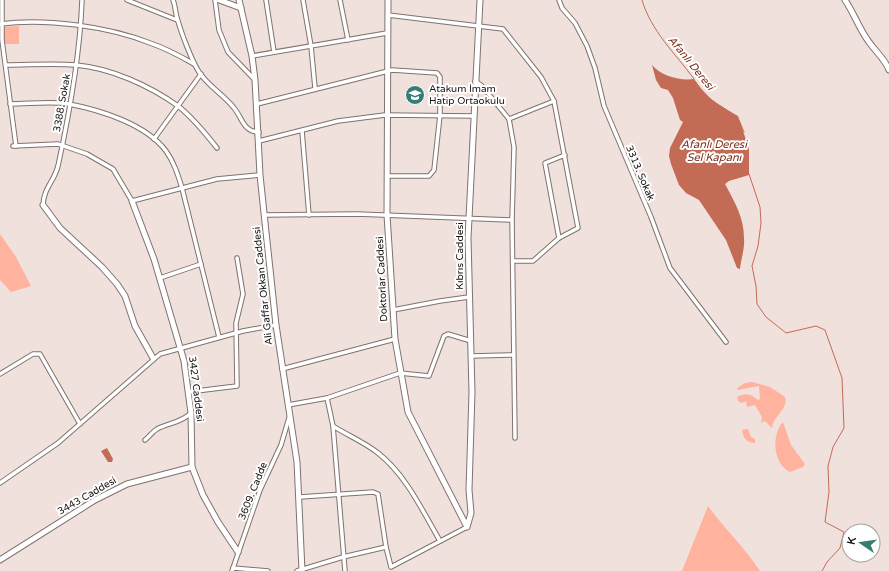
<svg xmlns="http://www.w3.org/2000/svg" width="889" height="571" font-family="'Varela Round',sans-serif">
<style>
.green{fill:#ffb29e}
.water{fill:#c36b55}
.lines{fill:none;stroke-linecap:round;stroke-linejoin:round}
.stream{stroke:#c36b55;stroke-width:1}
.street-casing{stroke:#7f726f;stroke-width:5.5}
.secondary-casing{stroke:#7f726f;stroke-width:7}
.street{stroke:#fff;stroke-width:3.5}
.secondary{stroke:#fff;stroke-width:5}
.labels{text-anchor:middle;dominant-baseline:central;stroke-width:4;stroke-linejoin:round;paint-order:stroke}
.poi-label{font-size:10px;fill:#161110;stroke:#fff;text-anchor:start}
.street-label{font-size:10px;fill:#161110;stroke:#fff}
.water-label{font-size:11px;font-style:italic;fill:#7d2c17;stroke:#fff}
</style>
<rect width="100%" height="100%" fill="#f0e1dd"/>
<g class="green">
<polygon points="19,26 19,44 4,44 2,27"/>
<polygon points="0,234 16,257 31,286 11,292 0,280"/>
<path d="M752 382 770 387 785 397C789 409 773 416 772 428L765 421 761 423 762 417 755 405 747 407 746 401 742 403 738 401 737 397C746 392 751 394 758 400L760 399 759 386 738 390 737 388 745 383Z"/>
<path d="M783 422 791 445 805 464 803 467 790 472C773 464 771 435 783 422Z"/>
<path d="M748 429 751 437 755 439V443C747 443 743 438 742 430Z"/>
<polygon points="107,481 110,486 101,493 97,487"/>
<path d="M708 506C724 528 745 548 760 571H682Z"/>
</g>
<g class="water">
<path d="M652 65C661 76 680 81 694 79 707 98 718 105 738 116L749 149V175L729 181 725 184C734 201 744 217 744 238 745 248 741 259 740 269L737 268 726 240 699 200 686 193 679 185 671 164 669 156 670 148 683 122 680 120 673 98 668 90 661 88 656 80Z"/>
<polygon points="107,448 113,459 112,462 108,462 101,451"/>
</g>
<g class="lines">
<g class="stream">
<path d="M642 0C651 31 675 53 694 79"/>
<polyline points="695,81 699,87"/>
<polyline points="711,100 738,117"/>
<polyline points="739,120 744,132"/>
<polyline points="749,174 760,207 761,223 758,246 752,266 756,286 757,304 766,317 786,333 816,326 825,330 842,378 844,428 833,447 828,466 829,492 825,522 844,532 840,548 827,562 822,571"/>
</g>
<g class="street-casing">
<g id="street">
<polyline points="2,0 2,40 16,146"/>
<polyline points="127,0 177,20"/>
<path d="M173 0C176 7 175 14 178 21 182 35 192 61 199 72 208 86 224 95 234 108 242 117 243 132 259 132"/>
<polyline points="215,0 219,30 228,52 255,80"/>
<polyline points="266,0 274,52"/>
<polyline points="303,0 311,46 315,88"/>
<polyline points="340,0 348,40"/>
<polyline points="559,0 562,8 575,23 587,46 595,68 604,106 651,217 670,268 726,342"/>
<polyline points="388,15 503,29 541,77 554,101 578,228 559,238 533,261 513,261"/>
<path d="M0 24C45 18 107 26 150 43 165 48 180 56 194 64"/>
<polyline points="252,56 387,33"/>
<path d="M6 65C29 65 53 63 76 65 111 68 150 86 178 106 192 117 206 134 217 148"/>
<polyline points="475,81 482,86 509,119 514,147 512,220 515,438"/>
<path d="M10 104C29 104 51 101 69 104 100 110 146 124 166 151 174 162 178 175 182 188L219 337"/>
<polyline points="257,104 392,70 437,73 440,77 440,115 434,170 429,176 387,176"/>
<polyline points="509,119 554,101"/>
<polyline points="302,131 309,215"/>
<polyline points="154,139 201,74"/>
<polyline points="259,141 338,121 385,115 473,116"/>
<polyline points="13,146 58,144 87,154 113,169 132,201 217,179 260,175"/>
<path d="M43 205C44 187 54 182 58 166 70 111 80 56 82 0"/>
<polyline points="264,215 357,214 512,220"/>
<polyline points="559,238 545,163 565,155"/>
<polyline points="160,278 201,264"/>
<polyline points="393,310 440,301 469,297"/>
<polyline points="471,356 513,355"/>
<polyline points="282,369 395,339"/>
<polyline points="0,374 33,354 40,354 80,424"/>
<polyline points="188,392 237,386 236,323 243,294 237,258"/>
<path d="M327 398 333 426C347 435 364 442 378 453 406 475 422 510 440 541"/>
<polyline points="288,405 327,398 400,373 429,376 444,336 448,334 471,341"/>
<polyline points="333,426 345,571"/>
<path d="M145 440C149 437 152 432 157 429 168 423 181 423 191 413"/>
<polyline points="0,483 58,443 160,354 243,331 276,325"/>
<polyline points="300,497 373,492 378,494 386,547 391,567 467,527"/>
<polyline points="233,568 268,571"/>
<polyline points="232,571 260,490 281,445 289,418"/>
<polyline points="297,571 343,557 386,547"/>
</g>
</g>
<g class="secondary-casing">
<g id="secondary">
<polyline points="219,0 241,8"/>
<polyline points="239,0 252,56 255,80 260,175 266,232 276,325 297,462 302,571"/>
<polyline points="388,0 387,215 395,339 408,412 467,527 471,513 469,490 472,392 468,238 480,0"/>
<path d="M845 0C854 13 859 29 869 42 876 52 885 59 889 70"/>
<polyline points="132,201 154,259 184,361 191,413 192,467 203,495 218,522 238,552"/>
<polyline points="43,205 60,228 102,267 117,284 125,296 135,326 153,358"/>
<polyline points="0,560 95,500 127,484 192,467"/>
</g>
</g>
<use href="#street" class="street"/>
<use href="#secondary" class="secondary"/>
</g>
<defs>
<g id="school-disc" transform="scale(1)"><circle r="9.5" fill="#367d74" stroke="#fff"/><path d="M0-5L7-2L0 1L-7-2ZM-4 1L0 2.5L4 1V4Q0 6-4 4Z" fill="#fff"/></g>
</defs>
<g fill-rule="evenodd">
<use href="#school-disc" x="415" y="95"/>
</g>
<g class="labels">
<g class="poi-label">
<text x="429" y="89">Atakum İmam<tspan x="429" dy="12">Hatip Ortaokulu</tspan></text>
</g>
<g class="street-label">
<text transform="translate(62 103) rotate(-80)">3388. Sokak</text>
<text transform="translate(640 173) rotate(67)">3313. Sokak</text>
<text transform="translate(460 256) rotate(-90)">Kıbrıs Caddesi</text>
<text transform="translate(382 279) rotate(-93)">Doktorlar Caddesi</text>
<text transform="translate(263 286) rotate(-96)">Ali Gaffar Okkan Caddesi</text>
<text transform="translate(196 389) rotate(83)">3427 Caddesi</text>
<text transform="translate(253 491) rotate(-68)">3609. Cadde</text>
<text transform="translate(87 496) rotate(-30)">3443 Caddesi</text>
</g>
<g class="water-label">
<text transform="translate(691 63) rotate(51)">Afanlı Deresi</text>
<text x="714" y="144">Afanlı Deresi<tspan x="714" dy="13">Sel Kapanı</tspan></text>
</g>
</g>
<g transform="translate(861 543) rotate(283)"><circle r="19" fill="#ffffff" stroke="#a2a09f"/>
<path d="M0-3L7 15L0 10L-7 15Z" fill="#367d74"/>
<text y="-6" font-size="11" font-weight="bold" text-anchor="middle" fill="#161110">K</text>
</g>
</svg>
